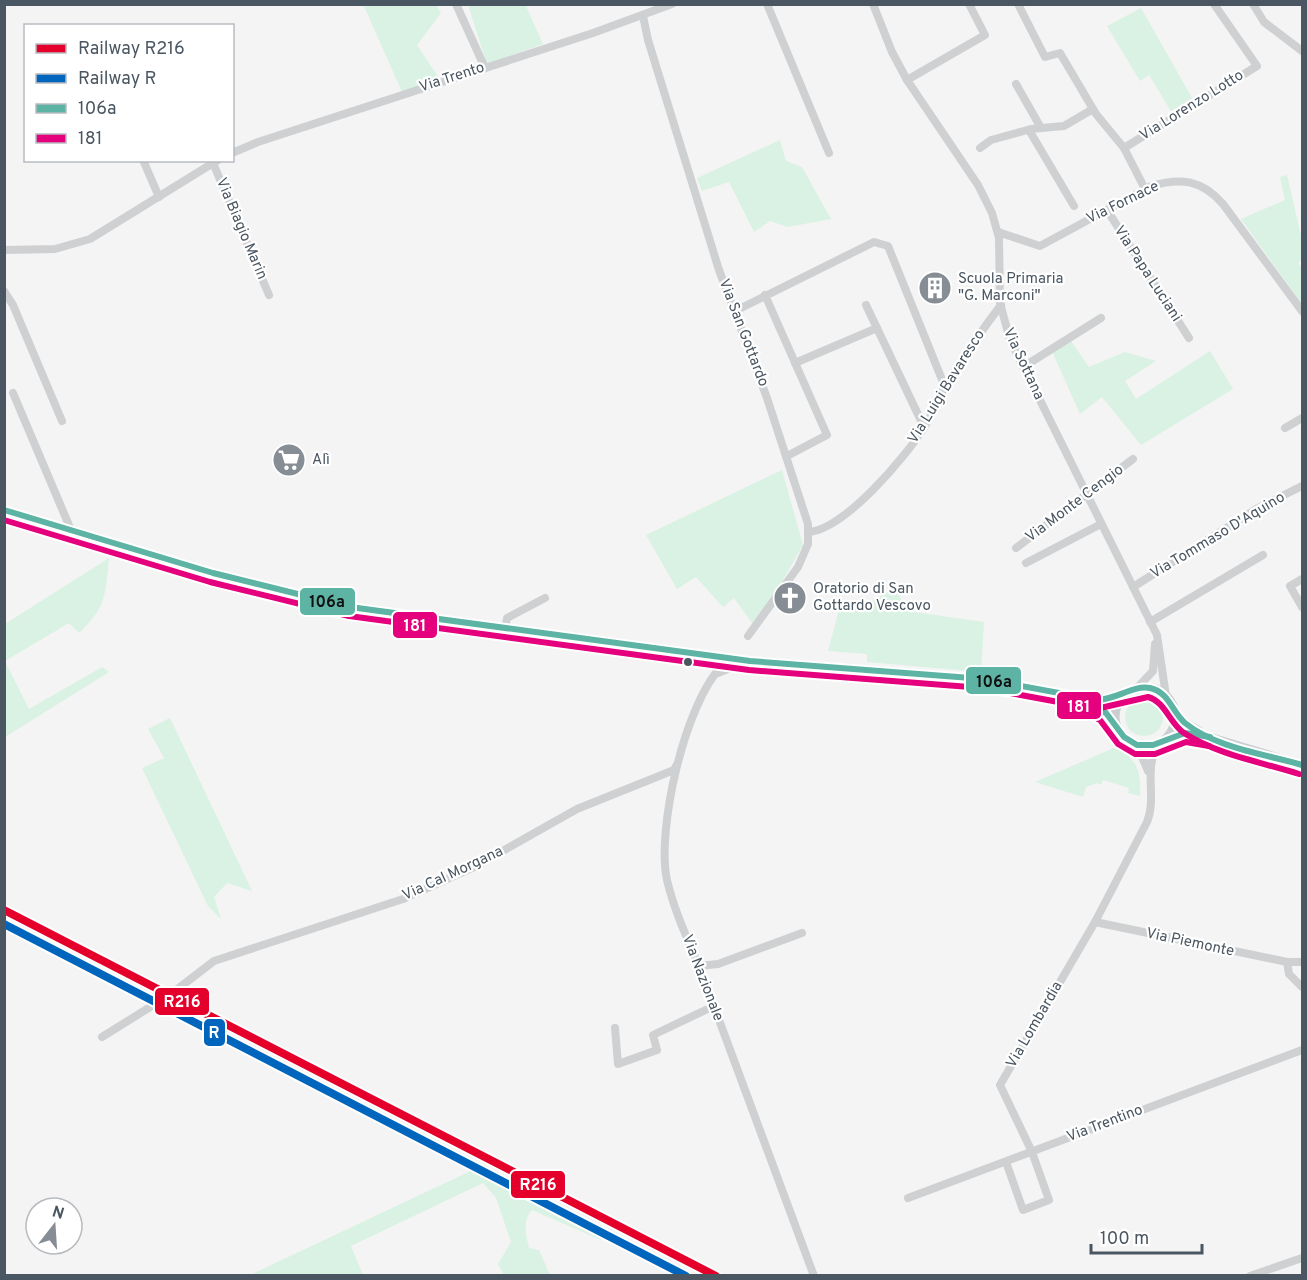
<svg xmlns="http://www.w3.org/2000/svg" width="1307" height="1280" font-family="Overpass,sans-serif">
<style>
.green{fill:#d9f2e3}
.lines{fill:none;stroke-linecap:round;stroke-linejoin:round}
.minor{stroke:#ced0d2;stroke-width:8}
.major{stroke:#caced1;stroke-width:9}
.bus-1-casing{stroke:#fff;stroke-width:10}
.bus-2-casing{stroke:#fff;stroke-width:10}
.bus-1{stroke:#5db4a4;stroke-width:6}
.bus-2{stroke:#e5007d;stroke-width:6}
.rail-1-casing{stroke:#fff;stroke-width:12}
.rail-2-casing{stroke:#fff;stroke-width:12}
.rail-1{stroke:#e4002b;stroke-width:8}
.rail-2{stroke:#0065bd;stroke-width:8}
.bus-dot{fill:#4a5661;stroke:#fff;stroke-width:2}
.labels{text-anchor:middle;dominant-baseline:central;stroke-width:4.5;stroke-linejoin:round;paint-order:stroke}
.street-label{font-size:15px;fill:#4a5661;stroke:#fff}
.poi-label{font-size:15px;fill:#4a5661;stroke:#fff;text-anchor:start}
.line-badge{stroke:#fff;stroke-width:2}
.badge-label{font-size:16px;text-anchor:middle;font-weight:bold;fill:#fff}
.pale-badge-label{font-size:16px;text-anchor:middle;font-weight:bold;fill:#111}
</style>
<rect width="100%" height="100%" fill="#f4f4f4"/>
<g class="green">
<polygon points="367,4 436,5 441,13 417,45 440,80 402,92 364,6"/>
<polygon points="468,5 528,5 526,6 543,44 487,64"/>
<polygon points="1141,8 1192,98 1171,111 1149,75 1140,81 1107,26"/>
<polygon points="780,140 786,161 802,167 831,219 788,227 770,221 754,232 729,182 702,191 697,178"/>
<polygon points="1287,175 1302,240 1302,259 1298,263 1302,268 1302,304 1241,219 1285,200 1280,177"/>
<polygon points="1071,341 1089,367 1125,352 1156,361 1125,381 1136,399 1210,351 1233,389 1141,445 1102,397 1080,414 1051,349"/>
<polygon points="782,470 803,545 775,594 752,623 734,598 723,607 696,577 677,589 646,535"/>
<path d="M109 558C105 596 107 606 79 633L69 623 5 661 29 709 102 667 109 672 5 737V624Z"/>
<polygon points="895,587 907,611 984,622 981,672 867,662 867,654 828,651 840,606 855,600 873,601"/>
<circle cx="1144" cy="717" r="19"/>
<polygon points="170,718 252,891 227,883 214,897 221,919 208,906 142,768 164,758 148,729"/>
<path d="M1116 747C1138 761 1141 770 1140 796L1128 793 1129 788 1103 780 1101 785 1097 783 1086 787 1083 797 1035 782Z"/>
<path d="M479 1167 604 1231 601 1240 532 1210C522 1220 526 1236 529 1248L539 1250 550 1275H504L498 1264 511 1242 496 1198 483 1183 351 1246 363 1275H250Z"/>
</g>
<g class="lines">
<g class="minor">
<polyline points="456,4 485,68"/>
<polyline points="767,4 829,153"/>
<polyline points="873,4 892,52 907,80 978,185 992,213 999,238 1000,303 1010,340 1157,635 1166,696"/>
<polyline points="1018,4 1045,57 1060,53 1096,114 1124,148 1145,189"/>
<polyline points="1253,4 1264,22 1302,51"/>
<polyline points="643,16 648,40 719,270 767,398 808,524 808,544 798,567 748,636"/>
<polyline points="907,80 985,35 969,4"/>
<polyline points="1016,84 1041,128"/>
<polyline points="1029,130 1074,206"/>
<polyline points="980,148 991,140 1031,129 1064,126 1093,109"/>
<polyline points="1124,148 1257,66 1214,4"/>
<polyline points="232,153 258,142 593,33 672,4"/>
<polyline points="143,160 159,197"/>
<polyline points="213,163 269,295"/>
<polyline points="1107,210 1189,338"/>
<path d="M998 232 1040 246 1151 186C1181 177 1202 180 1223 204L1302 311"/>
<polyline points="4,250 55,249 90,239 218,160"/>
<polyline points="4,291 13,305 62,421"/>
<polyline points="765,295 827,435 787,456"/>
<polyline points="866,305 924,427"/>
<polyline points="735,311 874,242 888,246 945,387"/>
<polyline points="795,363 877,328"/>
<polyline points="1023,367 1101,318"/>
<polyline points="13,393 71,530"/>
<polyline points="1285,428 1302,418"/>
<path d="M808 532C844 530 906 457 925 426 933 413 938 399 946 385 963 358 981 331 1001 305"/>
<polyline points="1016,548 1133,459"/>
<polyline points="1026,563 1101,524"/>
<polyline points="1302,579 1290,586 1302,607"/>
<polyline points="1133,587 1258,508 1302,486"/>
<polyline points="1150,622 1263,555"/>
<polyline points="505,629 507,618 545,598"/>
<path d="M721 657V667C685 704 656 830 667 880 674 910 687 938 699 966L814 1276"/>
<polyline points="718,673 748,661"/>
<polyline points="1137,688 1153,671 1155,644"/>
<polyline points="1130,742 1142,757 1148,771"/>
<polyline points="1095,922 1287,962 1302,962"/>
<polyline points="1287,962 1289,974 1302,987"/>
<polyline points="699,966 718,964 802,933"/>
<polyline points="615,1028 618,1064 657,1050 653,1035 714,1006"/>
<polyline points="102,1037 171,994 214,961 403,899 476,866 577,809 674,770 676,766"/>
<path d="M1006 1162 1023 1210 1049 1200 1032 1152 1000 1085 1095 922 1147 822C1158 795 1141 766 1161 742"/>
<polyline points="908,1198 1302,1050"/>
<polyline points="1250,1276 1302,1258"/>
</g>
<g class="major">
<polyline points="4,510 213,573 350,607 750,661 984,679 1097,700 1112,699 1126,694"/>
<circle cx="1145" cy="717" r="30"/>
<polyline points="1085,701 1106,713 1116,724"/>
<polyline points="1174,710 1182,721 1199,731"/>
<polyline points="1166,739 1185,733 1199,734 1302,765"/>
</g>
<g class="bus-1-casing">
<g id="bus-1">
<path d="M4 510 213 573 350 607 750 661 984 679 1097 700C1116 700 1132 685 1150 688 1169 692 1172 712 1185 723 1216 748 1265 754 1302 765"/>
<polyline points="1080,699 1106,713 1124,737 1137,745 1153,745 1185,733 1210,737"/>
</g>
</g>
<g class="bus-2-casing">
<g id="bus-2">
<path d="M4 520 210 582 349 616 749 670 983 688 1096 709 1148 697C1166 702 1169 723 1184 733 1218 755 1261 762 1299 774"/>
<polyline points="1076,707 1100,720 1118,744 1135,754 1155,754 1186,742 1209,746"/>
</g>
</g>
<use href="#bus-1" class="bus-1"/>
<use href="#bus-2" class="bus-2"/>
<g class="rail-1-casing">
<polyline id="rail-1" points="4,910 716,1276"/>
</g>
<g class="rail-2-casing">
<polyline id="rail-2" points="4,924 686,1276"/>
</g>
<use href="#rail-1" class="rail-1"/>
<use href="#rail-2" class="rail-2"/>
</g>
<defs>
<g id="building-disc" transform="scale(1.725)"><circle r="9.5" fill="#868d94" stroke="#fff"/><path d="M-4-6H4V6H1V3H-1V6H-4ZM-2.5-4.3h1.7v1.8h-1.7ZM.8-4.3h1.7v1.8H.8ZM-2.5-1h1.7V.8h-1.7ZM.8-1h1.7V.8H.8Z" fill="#fff"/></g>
<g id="supermarket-disc" transform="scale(1.725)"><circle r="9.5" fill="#868d94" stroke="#fff"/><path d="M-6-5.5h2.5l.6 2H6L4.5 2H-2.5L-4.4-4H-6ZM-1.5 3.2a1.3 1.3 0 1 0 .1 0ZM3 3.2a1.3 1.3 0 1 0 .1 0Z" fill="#fff"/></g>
<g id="church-disc" transform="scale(1.725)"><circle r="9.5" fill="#868d94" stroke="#fff"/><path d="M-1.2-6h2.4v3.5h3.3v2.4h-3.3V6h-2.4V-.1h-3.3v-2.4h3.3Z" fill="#fff"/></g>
</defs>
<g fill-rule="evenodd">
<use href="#building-disc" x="935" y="288"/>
<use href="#supermarket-disc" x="289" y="460"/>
<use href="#church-disc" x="790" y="598"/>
</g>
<circle class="bus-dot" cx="688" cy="662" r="5"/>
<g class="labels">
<g class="street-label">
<text transform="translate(452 78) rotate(-18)">Via Trento</text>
<text transform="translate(1192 106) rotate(-32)">Via Lorenzo Lotto</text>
<text transform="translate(1123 203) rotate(-26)">Via Fornace</text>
<text transform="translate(241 229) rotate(67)">Via Biagio Marin</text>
<text transform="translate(1147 274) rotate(57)">Via Papa Luciani</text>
<text transform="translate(743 333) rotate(69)">Via San Gottardo</text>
<text transform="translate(1023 364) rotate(65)">Via Sottana</text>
<text transform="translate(947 387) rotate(-58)">Via Luigi Bavaresco</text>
<text transform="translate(1075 504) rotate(-37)">Via Monte Cengio</text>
<text transform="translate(1218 536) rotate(-31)">Via Tommaso D'Aquino</text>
<text transform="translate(453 874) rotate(-25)">Via Cal Morgana</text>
<text transform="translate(1190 943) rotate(12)">Via Piemonte</text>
<text transform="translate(702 978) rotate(69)">Via Nazionale</text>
<text transform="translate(1035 1025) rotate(-60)">Via Lombardia</text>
<text transform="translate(1105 1124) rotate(-21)">Via Trentino</text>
</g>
<g class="poi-label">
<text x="958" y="279">Scuola Primaria<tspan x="958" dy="17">"G. Marconi"</tspan></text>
<text x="312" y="460">Alì</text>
<text x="813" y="589">Oratorio di San<tspan x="813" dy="17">Gottardo Vescovo</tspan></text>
</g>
</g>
<g class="line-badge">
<rect x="299" y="587" width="57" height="29" rx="6" fill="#5db4a4"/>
<rect x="392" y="611" width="46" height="28" rx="6" fill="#e5007d"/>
<rect x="965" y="666" width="57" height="29" rx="6" fill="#5db4a4"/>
<rect x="1056" y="691" width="46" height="29" rx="6" fill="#e5007d"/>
<rect x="154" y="987" width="56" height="29" rx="6" fill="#e4002b"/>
<rect x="203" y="1018" width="23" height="29" rx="6" fill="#0065bd"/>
<rect x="510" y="1170" width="56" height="29" rx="6" fill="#e4002b"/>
</g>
<g class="badge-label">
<text x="415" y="631">181</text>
<text x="1079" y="712">181</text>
<text x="182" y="1007">R216</text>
<text x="214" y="1038">R</text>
<text x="538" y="1190">R216</text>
</g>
<g class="pale-badge-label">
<text x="327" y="607">106a</text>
<text x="994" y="687">106a</text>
</g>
<rect width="1307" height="1280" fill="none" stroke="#4a5661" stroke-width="12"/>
<rect x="24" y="24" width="210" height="138" fill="#ffffff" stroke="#b7bbc0" stroke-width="1.5"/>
<rect x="36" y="44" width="30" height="9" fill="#e4002b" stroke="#b7bbc0" stroke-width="1.5"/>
<text x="78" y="54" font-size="18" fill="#4a5661">Railway R216</text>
<rect x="36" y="74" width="30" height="9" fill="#0065bd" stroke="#b7bbc0" stroke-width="1.5"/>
<text x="78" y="84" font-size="18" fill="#4a5661">Railway R</text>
<rect x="36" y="104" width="30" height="9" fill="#5db4a4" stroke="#b7bbc0" stroke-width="1.5"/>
<text x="78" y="114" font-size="18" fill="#4a5661">106a</text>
<rect x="36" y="134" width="30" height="9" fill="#e5007d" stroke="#b7bbc0" stroke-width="1.5"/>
<text x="78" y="144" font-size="18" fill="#4a5661">181</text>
<g transform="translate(54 1226) rotate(17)"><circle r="28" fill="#ffffff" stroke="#b7bbc0" stroke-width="1.5"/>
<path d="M0-4.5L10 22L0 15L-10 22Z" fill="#868d94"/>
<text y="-9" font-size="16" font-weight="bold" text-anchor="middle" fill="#4a5661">N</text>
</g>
<path d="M1091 1244v9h111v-9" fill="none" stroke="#4a5661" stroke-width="3"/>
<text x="1100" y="1244" font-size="18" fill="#4a5661" stroke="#ffffff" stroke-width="4.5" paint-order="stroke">100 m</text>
</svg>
